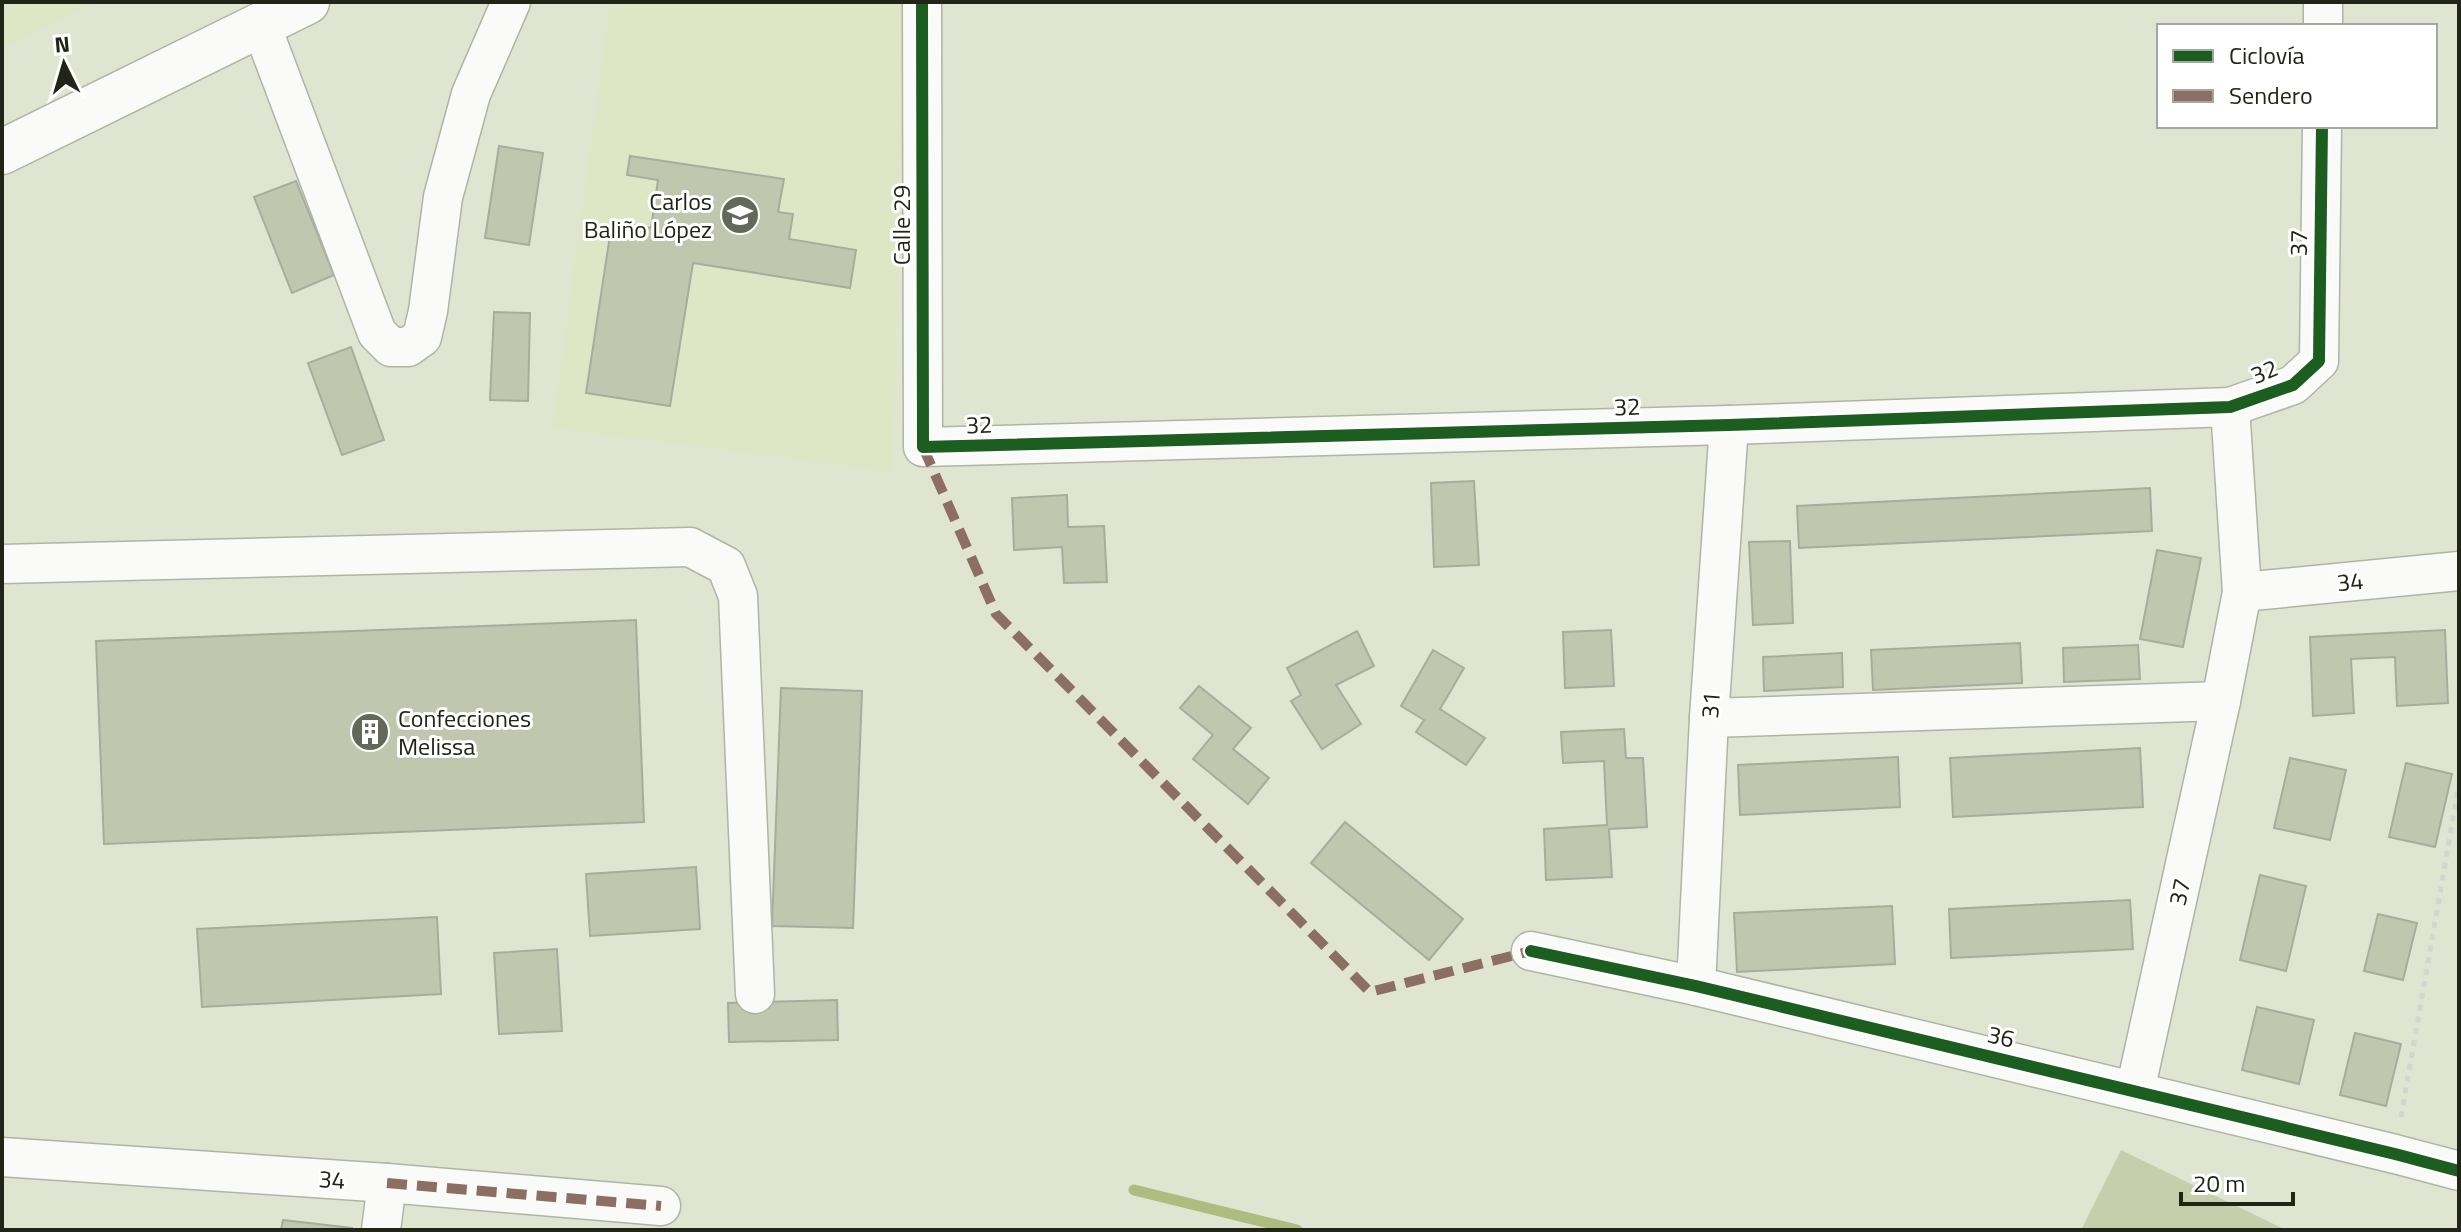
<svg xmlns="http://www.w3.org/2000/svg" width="2461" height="1232" font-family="'Titillium Web',sans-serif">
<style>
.built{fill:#dee6c6}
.green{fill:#c6ceab}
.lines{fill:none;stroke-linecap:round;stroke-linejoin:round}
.stream{stroke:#afbc7f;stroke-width:11}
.building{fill:#c1c7af;stroke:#a8ac9d;stroke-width:2}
.minor-casing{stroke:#b0b4a5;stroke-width:41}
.major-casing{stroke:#b0b4a5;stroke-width:47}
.path{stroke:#d3d5cf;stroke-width:5;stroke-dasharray:6 6;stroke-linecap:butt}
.minor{stroke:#fafbf8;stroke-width:38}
.major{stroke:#fafbf8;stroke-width:44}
.quiet{stroke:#8d6e63;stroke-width:10;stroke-dasharray:20 10;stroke-linecap:butt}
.cycleway-casing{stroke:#fff;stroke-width:17}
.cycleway{stroke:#1b5e20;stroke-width:12}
.labels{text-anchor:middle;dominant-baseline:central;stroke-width:6;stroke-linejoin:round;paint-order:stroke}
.poi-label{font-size:24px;fill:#212417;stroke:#fff;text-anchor:end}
.street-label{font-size:24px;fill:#212417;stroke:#fff}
</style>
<rect width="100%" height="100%" fill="#e0e5d2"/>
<g class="built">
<polygon points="2,2 95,2 2,49"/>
<polygon points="610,2 904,2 893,472 552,428"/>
</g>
<polygon class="green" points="2121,1150 2286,1230 2081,1230"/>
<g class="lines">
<polyline class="stream" points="1134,1190 1297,1230"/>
</g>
<g class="building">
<polygon points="499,146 543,153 529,245 485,238"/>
<polygon points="630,156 784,179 778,212 793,214 789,239 856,250 850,288 693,263 670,406 586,393 612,222 651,228 658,180 627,175"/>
<polygon points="296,181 334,275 292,293 254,197"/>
<polygon points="494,312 530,313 528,401 490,400"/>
<polygon points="351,347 384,440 342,455 308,363"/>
<polygon points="1474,481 1479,565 1434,567 1431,483"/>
<polygon points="2150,488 2152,531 1799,548 1797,506"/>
<polygon points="1067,495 1068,527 1104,526 1107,582 1064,583 1062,547 1014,550 1012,498"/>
<polygon points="1790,541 1793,623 1753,625 1749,542"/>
<polygon points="2157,550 2201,558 2183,647 2140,639"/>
<polygon points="636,620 644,822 104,844 96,641"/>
<polygon points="1611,630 1614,686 1565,688 1563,632"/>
<polygon points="2445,630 2448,703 2397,706 2395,657 2351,659 2354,713 2313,716 2310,637"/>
<polygon points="1357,631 1374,666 1336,685 1361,724 1322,749 1291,701 1301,695 1287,668"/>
<polygon points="2020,643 2022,683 1873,690 1871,650"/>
<polygon points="2138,645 2140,679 2064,682 2063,648"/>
<polygon points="1433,650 1464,668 1440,709 1485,738 1466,765 1416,732 1424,720 1401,706"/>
<polygon points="1842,653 1843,687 1764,691 1763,657"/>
<polygon points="1199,686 1251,728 1233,749 1269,778 1248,804 1193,759 1213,735 1180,708"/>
<polygon points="781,688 862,691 853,928 772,926"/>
<polygon points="1624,729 1626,758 1643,758 1647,827 1609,829 1612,877 1546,880 1544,829 1607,825 1604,761 1563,763 1561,732"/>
<polygon points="2140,748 2143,807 1953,817 1950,758"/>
<polygon points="1898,757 1900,807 1740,815 1738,765"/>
<polygon points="2290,758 2346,770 2330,840 2274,828"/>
<polygon points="2406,763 2452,774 2435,847 2389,837"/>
<polygon points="1345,822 1463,919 1429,960 1311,863"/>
<polygon points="696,867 700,929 590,936 586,874"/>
<polygon points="2260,875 2306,886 2286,971 2240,960"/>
<polygon points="2130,900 2133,949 1951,958 1949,909"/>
<polygon points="1892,906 1895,964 1737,972 1734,913"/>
<polygon points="2378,914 2417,923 2403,980 2364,971"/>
<polygon points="437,917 441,994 202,1007 197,929"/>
<polygon points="557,949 562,1031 499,1034 494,953"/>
<polygon points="837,1000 838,1040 729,1042 728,1003"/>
<polygon points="2257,1007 2314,1020 2299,1084 2242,1070"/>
<polygon points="2355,1033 2401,1044 2386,1106 2340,1095"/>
<polygon points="283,1220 352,1228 352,1230 281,1230"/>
</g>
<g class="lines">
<g class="minor-casing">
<g id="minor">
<polyline points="922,2 923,447 1729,425 2230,407 2293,385 2319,361 2322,126"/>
<polyline points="261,25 377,333 391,347 408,347 422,337 428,311 443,197 471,94 511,2"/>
<polyline points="2323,26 2323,2"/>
<polyline points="2,564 690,547 726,566 738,596 755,994"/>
<polyline points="2242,592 2459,571"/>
<polyline points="1709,718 2221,701"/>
<polyline points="1531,951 1696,986 2395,1154 2459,1171"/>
<polyline points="1696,986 1709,718 1729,425"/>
<polyline points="2135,1091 2221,701 2242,592 2230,407"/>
<polyline points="2,1157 387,1183 661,1206"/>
<polyline points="381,1230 387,1183"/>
</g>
</g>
<g class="major-casing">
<polyline id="major" points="2,152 307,2"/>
</g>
<polyline class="path" points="2401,1117 2459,784"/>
<use href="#minor" class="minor"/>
<use href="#major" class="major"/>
<g class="quiet">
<polyline points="923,447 996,614 1370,992 1531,951"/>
<polyline points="387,1183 661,1206"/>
</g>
<g class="cycleway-casing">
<g id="cycleway">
<polyline points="922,2 923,447 1729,425 2230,407 2293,385 2319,361 2322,126"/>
<polyline points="1531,951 1696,986 2395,1154 2459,1171"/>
</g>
</g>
<use href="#cycleway" class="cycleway"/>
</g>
<defs>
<g id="school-disc" transform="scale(2)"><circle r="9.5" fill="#646858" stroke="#fff"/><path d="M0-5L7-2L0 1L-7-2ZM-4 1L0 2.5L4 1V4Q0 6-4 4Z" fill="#fff"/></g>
<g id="building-disc" transform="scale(2)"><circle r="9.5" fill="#646858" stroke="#fff"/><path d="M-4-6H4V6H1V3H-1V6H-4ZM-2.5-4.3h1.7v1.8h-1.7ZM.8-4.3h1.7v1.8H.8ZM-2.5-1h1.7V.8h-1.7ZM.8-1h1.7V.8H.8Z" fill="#fff"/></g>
</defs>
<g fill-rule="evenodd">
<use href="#school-disc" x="740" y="215"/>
<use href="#building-disc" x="370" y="732"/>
</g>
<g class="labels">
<g class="poi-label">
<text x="712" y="201">Carlos<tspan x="712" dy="28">Baliño López</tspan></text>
<text x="398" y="718" text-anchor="start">Confecciones<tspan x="398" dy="28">Melissa</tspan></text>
</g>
<g class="street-label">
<text transform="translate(901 225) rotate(-90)">Calle 29</text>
<text transform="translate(2298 243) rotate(-89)">37</text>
<text transform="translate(2264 371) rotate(-22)">32</text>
<text transform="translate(1627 406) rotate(-2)">32</text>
<text transform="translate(979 424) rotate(-2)">32</text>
<text transform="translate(2350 581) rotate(-5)">34</text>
<text transform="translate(1710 705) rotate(-86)">31</text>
<text transform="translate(2179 892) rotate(-78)">37</text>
<text transform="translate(2001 1036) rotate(13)">36</text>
<text transform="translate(332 1179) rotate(4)">34</text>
</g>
</g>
<rect width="2461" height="1232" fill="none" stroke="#212417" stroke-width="8"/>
<rect x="2157" y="24" width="280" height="104" fill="#ffffff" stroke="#a6a7a2" stroke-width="2"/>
<rect x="2173" y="50" width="40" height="12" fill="#1b5e20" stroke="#a6a7a2" stroke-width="2"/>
<text x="2229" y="64" font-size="24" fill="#212417">Ciclovía</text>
<rect x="2173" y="90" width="40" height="12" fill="#8d6e63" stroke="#a6a7a2" stroke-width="2"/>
<text x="2229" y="104" font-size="24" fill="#212417">Sendero</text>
<g transform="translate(64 64) rotate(355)" stroke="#ffffff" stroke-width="6" paint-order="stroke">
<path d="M0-6L14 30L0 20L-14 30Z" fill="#212417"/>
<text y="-12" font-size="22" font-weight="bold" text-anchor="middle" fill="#212417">N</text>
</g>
<path d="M2181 1192v12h112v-12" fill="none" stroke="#212417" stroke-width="4"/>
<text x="2193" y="1192" font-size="24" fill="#212417" stroke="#ffffff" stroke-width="6" paint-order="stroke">20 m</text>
</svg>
